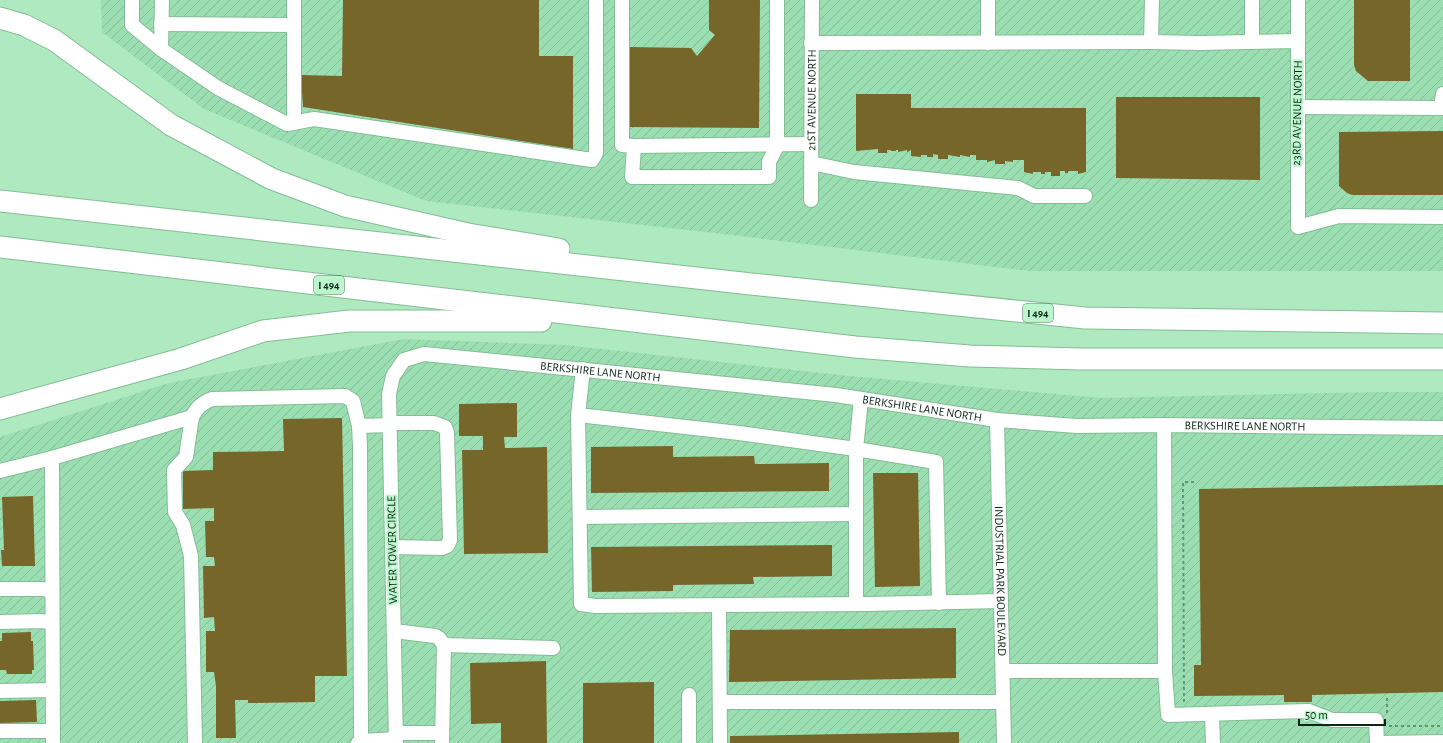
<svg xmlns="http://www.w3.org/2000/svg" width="1443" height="743" font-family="'Alegreya Sans',sans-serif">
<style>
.industrial{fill:url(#industrial-furrows)}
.building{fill:#76662a}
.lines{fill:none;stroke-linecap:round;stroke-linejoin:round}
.minor-casing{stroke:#83bd96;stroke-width:16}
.highway-casing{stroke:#83bd96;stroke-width:23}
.path{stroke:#689476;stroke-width:2;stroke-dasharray:3 3;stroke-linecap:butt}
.minor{stroke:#fff;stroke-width:14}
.highway{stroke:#fff;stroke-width:21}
.labels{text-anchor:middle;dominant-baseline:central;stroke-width:4;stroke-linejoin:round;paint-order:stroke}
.shield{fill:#bbf6cd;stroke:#42644e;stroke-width:1}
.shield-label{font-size:11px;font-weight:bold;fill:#0e2617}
.street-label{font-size:12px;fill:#0e2617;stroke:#bbf6cd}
</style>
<defs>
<pattern id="industrial-furrows" width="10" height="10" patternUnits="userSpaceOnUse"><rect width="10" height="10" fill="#9bdeb1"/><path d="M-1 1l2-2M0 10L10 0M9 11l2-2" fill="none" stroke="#84be98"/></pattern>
</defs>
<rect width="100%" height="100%" fill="#aee9c0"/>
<g class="industrial">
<polygon points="101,0 1443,0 1443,271 1029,271 715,233 426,201 204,109 102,32"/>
<polygon points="404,339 565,345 849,376 1101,398 1379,392 1443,392 1443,743 0,743 0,437 169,383"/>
</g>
<g class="building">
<polygon points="343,0 539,0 539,56 573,56 573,149 303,107 301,75 342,76"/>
<polygon points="709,0 760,0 759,128 628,127 628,47 691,48 697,56 715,35 709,30"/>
<polygon points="1354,0 1410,0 1410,81 1368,81 1356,71 1354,65"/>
<polygon points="856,94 911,94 911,108 1086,108 1086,172 1078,174 1078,171 1068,171 1068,173 1065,173 1065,171 1060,171 1060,176 1051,176 1051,172 1045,172 1045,174 1041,174 1041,172 1033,172 1033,174 1024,172 1024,160 1013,160 1013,162 1005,161 1005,164 995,164 995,160 987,162 987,160 976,160 976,155 970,155 970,157 960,155 960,157 948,155 948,159 938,159 938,155 933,154 933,157 927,157 927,155 921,155 921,157 911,156 911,150 907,152 907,150 898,152 898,150 896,150 896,151 891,151 891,150 887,150 887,153 878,153 878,149 856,151"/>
<polygon points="1116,97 1260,97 1260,180 1116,178"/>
<polygon points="1443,131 1443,195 1352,195 1347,193 1339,186 1339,132"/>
<polygon points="517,403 517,437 504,437 505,448 547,447 548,553 464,554 462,450 483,450 483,436 459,436 459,404"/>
<polygon points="342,418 347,676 315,676 315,702 248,703 248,700 235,700 236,738 216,738 216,686 214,672 206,672 206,631 215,631 214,617 204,618 203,566 215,566 214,557 206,557 205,521 214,521 214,508 183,509 183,471 213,470 213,452 284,451 283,419"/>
<polygon points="673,446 673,457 754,456 755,464 829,463 829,491 591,493 591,447"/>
<polygon points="873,473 918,473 920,586 875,587"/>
<polygon points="1443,485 1443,692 1312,695 1312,702 1284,702 1284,695 1194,696 1194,665 1201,665 1199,489"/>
<polygon points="33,496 35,566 2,566 1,550 4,550 2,497"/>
<polygon points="832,545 832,576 753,577 754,584 673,585 673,591 592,592 591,547"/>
<polygon points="956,628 956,678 729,682 730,630"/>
<polygon points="31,632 31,641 33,641 34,670 32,670 32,674 7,674 6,670 0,670 0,641 2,641 2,633"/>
<polygon points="546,661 547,743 501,743 501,723 471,724 470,663"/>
<polygon points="654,682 654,743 583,743 583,683"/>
<polygon points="36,700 37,722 0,723 0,701"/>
<polygon points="959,732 959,743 730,743 730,736"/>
</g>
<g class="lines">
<g class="minor-casing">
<g id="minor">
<polyline points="132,0 132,25 161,49"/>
<polyline points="162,0 161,49 218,88 287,124 314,119 592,160 596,153 596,0"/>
<polyline points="294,0 294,123"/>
<polyline points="622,0 622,145 634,146 632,177 769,177 769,162 777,146 777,0"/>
<polyline points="988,0 988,43"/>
<polyline points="1298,0 1298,227 1339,216 1443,217"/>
<polyline points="161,24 294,25"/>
<polyline points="1151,42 1200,43 1298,41"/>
<polyline points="1252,42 1252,0"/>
<polyline points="811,43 1151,42 1152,0"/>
<polyline points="1298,107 1443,108"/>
<polyline points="1441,107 1443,94"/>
<polyline points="634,146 810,144"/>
<polyline points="811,163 854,172 1018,188 1034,196 1085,196"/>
<path id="s1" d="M811 200 812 0"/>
<polyline points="583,369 578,415 739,433 856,449 861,399"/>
<polyline points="578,415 581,604 595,606 868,604 1001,601"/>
<polyline points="192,417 186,457 174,470 175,512 183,525 191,556 195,743"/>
<path id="s2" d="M997 420 1004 743"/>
<polyline points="390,423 434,423 445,427 447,433 450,540 447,546 442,548 392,547"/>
<polyline points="1164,425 1165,671 1168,715 1309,711 1332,720 1376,720 1377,743"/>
<polyline points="359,426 390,425"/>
<polyline points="52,458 53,743"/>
<path d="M0 471 52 458 192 417C197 407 202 403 212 399L345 396 353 401 359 426 360 446 361 741 358 743"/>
<polyline points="580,517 856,514"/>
<polyline points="0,589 42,589 52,591"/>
<polyline points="856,604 856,449 936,462 939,603"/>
<polyline points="719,605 720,743"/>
<polyline points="0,622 42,621 52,623"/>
<polyline points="394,631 435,636 439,638 444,645 442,743"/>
<polyline points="444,645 553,648"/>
<polyline points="1003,671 1165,671"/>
<polyline points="0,691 53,690"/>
<polyline points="689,695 689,743"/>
<polyline points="720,702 1003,702"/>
<polyline points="1212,715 1213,743"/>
<polyline points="0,731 53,731"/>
<polyline points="396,733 442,733"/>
<polyline points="361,741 396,739"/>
<path id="s3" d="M396 743 389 394 393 376 404 360 424 354 836 395 997 420 1077 426 1164 425 1443 428"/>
<polyline points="1377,743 1443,742"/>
</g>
</g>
<g class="highway-casing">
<g id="highway">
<polyline points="0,18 24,25 54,40 171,125 272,179 345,206 468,234 559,249"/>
<polyline points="0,201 751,284 1085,318 1443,323"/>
<polyline points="0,247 855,347 970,356 1081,359 1443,359"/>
<polyline points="0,409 181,359 263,331 349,321 541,321"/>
</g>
</g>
<g class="path">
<polyline points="1387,698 1387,713"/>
<polyline points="1184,702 1183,482 1195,482"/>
<polyline points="1389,726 1443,726"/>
</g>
<use href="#minor" class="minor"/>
<use href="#highway" class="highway"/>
</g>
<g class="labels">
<g class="shield">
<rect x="314" y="276" width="30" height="18" rx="3"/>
<rect x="1023" y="304" width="30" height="18" rx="3"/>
</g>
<g class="shield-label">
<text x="329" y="285">I 494</text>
<text x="1038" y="313">I 494</text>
</g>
<g class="street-label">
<text stroke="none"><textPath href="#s1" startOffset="100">21ST AVENUE NORTH</textPath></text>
<text transform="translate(1297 113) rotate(-89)">23RD AVENUE NORTH</text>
<text stroke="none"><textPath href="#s3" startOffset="585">BERKSHIRE LANE NORTH</textPath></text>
<text stroke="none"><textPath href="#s3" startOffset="909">BERKSHIRE LANE NORTH</textPath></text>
<text stroke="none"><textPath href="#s3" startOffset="1233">BERKSHIRE LANE NORTH</textPath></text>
<text transform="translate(392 550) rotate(-91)">WATER TOWER CIRCLE</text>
<text stroke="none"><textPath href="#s2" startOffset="161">INDUSTRIAL PARK BOULEVARD</textPath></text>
</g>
</g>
<path d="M1299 719v6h86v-6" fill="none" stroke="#0e2617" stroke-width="2"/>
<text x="1305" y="719" font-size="12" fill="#0e2617" stroke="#bbf6cd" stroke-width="3" paint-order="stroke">50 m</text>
</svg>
